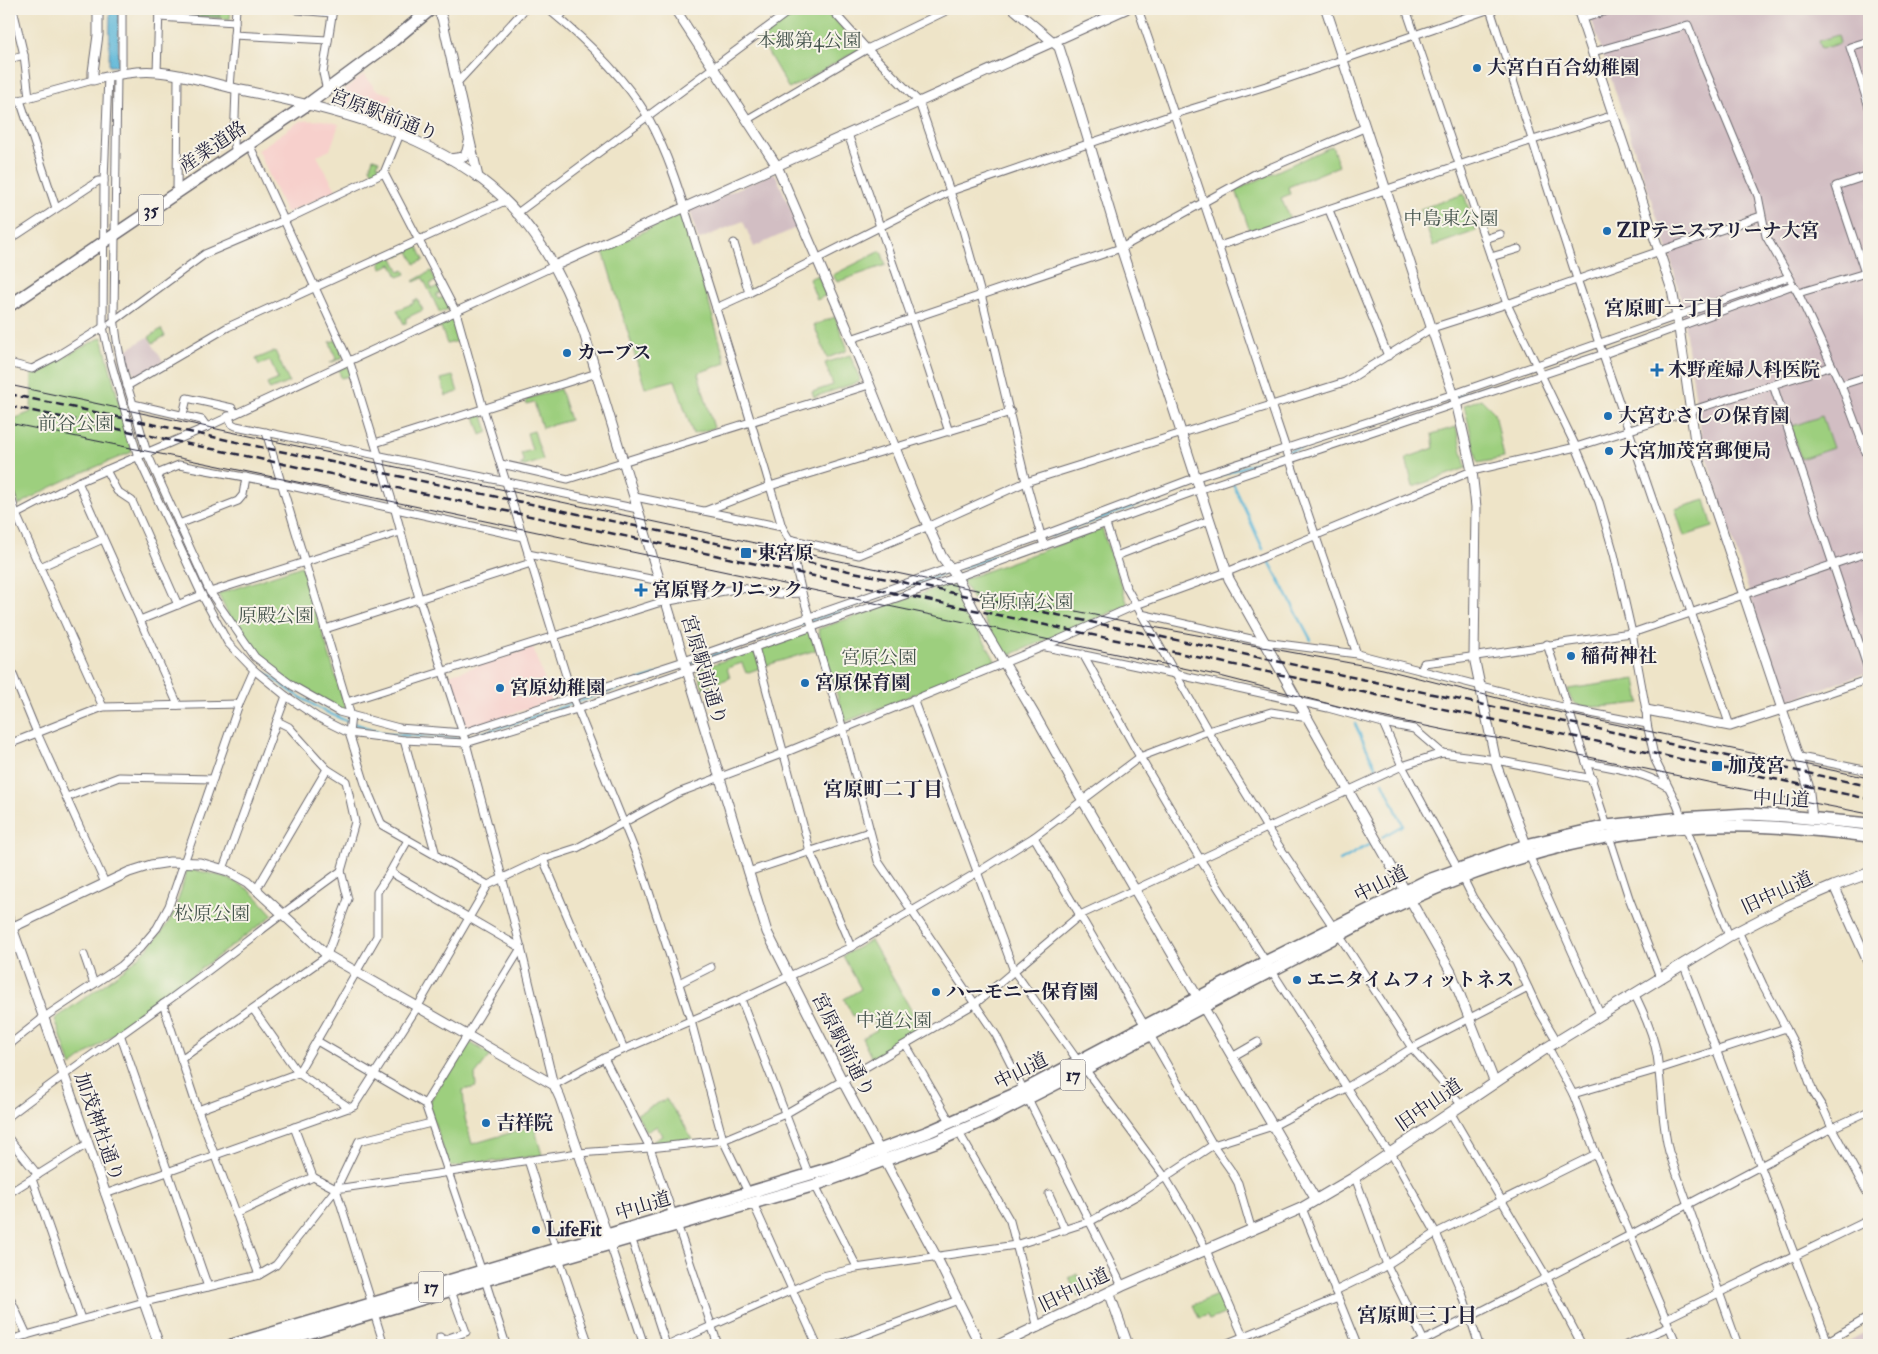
<svg xmlns="http://www.w3.org/2000/svg" width="1878" height="1354" font-family="'IM FELL Double Pica','Noto Serif JP',serif">
<style>
.built{fill:#f7d0cc}
.industrial{fill:#d2bec3}
.green{fill:#9dcf7e;stroke:#60785c}
.forest{fill:#7eb26d;stroke:#506a54}
.water{fill:#5ab6d8;stroke:#3e6c8a}
.lines{fill:none;stroke-linecap:round;stroke-linejoin:round}
.stream{stroke:#5ab6d8;stroke-width:2.5}
.minor-casing{stroke:#69666c;stroke-width:9}
.tertiary-casing{stroke:#69666c;stroke-width:11}
.secondary-casing{stroke:#69666c;stroke-width:12}
.primary-casing{stroke:#69666c;stroke-width:14}
.trunk-casing{stroke:#69666c;stroke-width:14}
.minor{stroke:#fff;stroke-width:7}
.tertiary{stroke:#fff;stroke-width:9}
.secondary{stroke:#fff;stroke-width:10}
.primary{stroke:#fff;stroke-width:11}
.trunk{stroke:#fff;stroke-width:11}
.tram{stroke:#22223b;stroke-width:1}
.rail{stroke:#22223b;stroke-width:2.5;stroke-dasharray:8 4;stroke-linecap:butt}
.poi-dot{fill:#1f6fb2;stroke:#f7f3e8;stroke-width:2}
.labels{text-anchor:middle;dominant-baseline:central;stroke-width:4;stroke-linejoin:round;paint-order:stroke}
.shield{fill:#f7f3e8;stroke:#62616f;stroke-width:1}
.shield-label{font-size:18px;font-weight:bold;fill:#22223b}
.park-label{font-size:19px;fill:#47564f;stroke:#f7f3e8}
.poi-label{font-size:19px;font-weight:bold;fill:#22223b;stroke:#f7f3e8;text-anchor:start}
.street-label{font-size:19px;fill:#22223b;stroke:#f7f3e8}
.neighbourhood-label{font-size:20px;font-weight:bold;fill:#22223b;stroke:#f7f3e8}
</style>
<rect width="100%" height="100%" fill="#f7f3e8"/>
<filter id="ink" filterUnits="userSpaceOnUse"><feTurbulence type="fractalNoise" baseFrequency=".02" numOctaves="2"/><feDisplacementMap in="SourceGraphic" scale="10" xChannelSelector="R" yChannelSelector="G"/><feConvolveMatrix kernelMatrix="1 2 1 2 8 2 1 2 1" color-interpolation-filters="sRGB"/></filter>
<filter id="wash" filterUnits="userSpaceOnUse"><feTurbulence type="fractalNoise" baseFrequency=".0096" numOctaves="4" result="noise"/><feDisplacementMap in="SourceGraphic" scale="20" xChannelSelector="R" yChannelSelector="G"/><feGaussianBlur stdDeviation="1.12" result="paint"/><feColorMatrix in="noise" values="0 0 0 0 0 0 0 0 0 0 0 0 0 0 0 0 0 1.4 0 .05"/><feComposite in="paint" operator="in"/></filter>
<g filter="url(#wash)">
<rect width="100%" height="100%" fill="#eee4c8"/>
<g class="built">
<polygon points="364,74 376,90 392,95 385,117 341,103 341,92"/>
<polygon points="322,120 339,124 330,150 317,156 336,190 289,212 285,211 258,150 300,121"/>
<polygon points="533,648 552,701 466,728 449,675"/>
</g>
<g class="industrial">
<polygon points="1588,9 1869,9 1869,672 1784,702 1703,447 1680,296 1670,257"/>
<polygon points="773,173 776,175 798,227 754,247 743,221 698,240 690,210"/>
<polygon points="148,337 163,361 136,376 132,368 125,364 123,352"/>
<polygon points="1869,1330 1869,1345 1842,1345"/>
</g>
<g class="green">
<polygon points="162,9 231,9 230,19 162,15"/>
<polygon points="797,9 825,9 862,48 789,89 759,37"/>
<polygon points="1838,35 1840,43 1821,49 1818,41"/>
<polygon points="1332,146 1339,166 1288,187 1290,194 1281,198 1290,219 1250,232 1236,190"/>
<polygon points="373,158 379,160 377,165 383,167 374,174 370,167"/>
<polygon points="1464,194 1476,231 1433,246 1420,209"/>
<polygon points="683,213 726,363 698,373 714,428 693,434 675,380 645,388 603,251"/>
<polygon points="414,246 418,247 424,260 415,264 409,251 398,256 397,254"/>
<polygon points="881,251 886,265 837,282 833,275"/>
<polygon points="392,256 400,272 404,270 406,274 398,277 392,264 382,268 380,262"/>
<polygon points="431,271 436,281 430,284 432,289 439,286 442,292 436,295 438,299 444,297 449,306 448,309 440,313 423,278 414,282 413,281"/>
<polygon points="818,275 826,295 817,300 809,279"/>
<polygon points="417,299 423,310 406,318 406,323 404,324 397,310 414,303 413,301"/>
<polygon points="835,317 847,347 846,351 827,358 814,325"/>
<polygon points="451,319 454,320 461,340 447,344 441,327 434,329 433,327"/>
<polygon points="161,329 165,336 153,343 149,337"/>
<path d="M102 337 132 452C93 468 55 483 19 505L9 475V421L31 412 32 373Z"/>
<polygon points="336,340 343,353 342,358 330,363 336,359 330,342"/>
<polygon points="275,351 289,382 270,390 267,384 278,379 270,361 259,365 256,359"/>
<polygon points="850,355 860,379 859,382 814,397 812,392 833,385 825,363"/>
<polygon points="348,366 359,399 354,400 355,398 349,376 341,378 339,370"/>
<polygon points="453,376 458,392 446,396 441,379"/>
<polygon points="560,389 570,420 542,428 534,402 526,404 527,399"/>
<polygon points="1481,399 1495,413 1504,458 1478,463 1464,405"/>
<polygon points="481,414 483,415 488,432 481,435 475,416"/>
<polygon points="1822,416 1833,448 1801,459 1790,427"/>
<polygon points="1456,427 1466,468 1413,487 1406,458 1434,448 1432,434"/>
<polygon points="534,431 543,460 525,466 520,465 524,463 521,453 532,450 527,433"/>
<polygon points="1705,500 1713,527 1684,536 1675,509"/>
<polygon points="1102,529 1128,605 1005,657 962,580"/>
<polygon points="302,566 347,713 294,685 256,655 233,624 218,594"/>
<polygon points="952,583 996,662 845,722 818,629"/>
<polygon points="808,631 811,633 816,650 764,666 760,651 762,647"/>
<polygon points="751,651 755,653 760,668 746,673 742,663 727,668 730,678 703,688 697,670"/>
<path d="M1636 679 1640 703C1626 704 1585 711 1574 703 1570 699 1569 694 1568 689Z"/>
<path d="M187 869C207 872 231 877 248 889 257 896 265 907 273 915L71 1066 55 1019C93 991 139 965 166 926 177 909 182 887 187 869Z"/>
<polygon points="871,940 922,1029 872,1059 862,1038 877,1030 866,1010 853,1016 844,999 861,989 843,956"/>
<polygon points="466,1040 491,1055 475,1075 476,1087 463,1090 465,1118 472,1144 534,1126 542,1155 452,1167 449,1165 428,1105"/>
<polygon points="666,1099 685,1126 692,1140 655,1143 652,1142 662,1136 657,1126 646,1132 637,1114"/>
<polygon points="1077,1274 1085,1292 1078,1297 1069,1278"/>
<polygon points="1222,1293 1229,1312 1209,1320 1207,1315 1199,1318 1193,1305"/>
</g>
<polygon class="forest" points="164,9 215,9 219,11 220,17 165,13"/>
<polygon class="water" points="110,9 119,9 118,66 109,66"/>
<g class="lines">
<g class="stream">
<polyline points="1232,481 1263,549"/>
<polyline points="1051,536 1274,456 1488,386"/>
<polyline points="1269,561 1311,640"/>
<polyline points="955,570 1018,548"/>
<polyline points="688,664 949,572"/>
<polyline points="266,673 292,692 322,710 344,720 386,734 463,739 542,714 683,666"/>
<polyline points="1355,724 1378,772"/>
<polyline points="1382,837 1403,825 1383,782"/>
<polyline points="1340,861 1370,844"/>
</g>
</g>
</g>
<g filter="url(#ink)">
<g class="lines">
<g class="minor-casing">
<g id="minor">
<polyline points="13,9 24,55 29,97"/>
<path d="M548 9C586 40 623 75 648 117 674 164 687 218 704 270 731 356 757 441 782 527L789 539 802 593 843 729 878 861 996 1035 1122 1286"/>
<polyline points="831,9 867,49 919,102 962,226 981,294 1026,482 1044,546"/>
<path d="M1138 9C1213 223 1280 440 1357 654"/>
<path d="M1406 9 1507 304 1576 447 1599 502 1614 554 1632 633C1563 642 1493 655 1424 663L1421 670"/>
<polyline points="1490,9 1577,279 1730,726"/>
<polyline points="297,10 332,13"/>
<polyline points="159,17 235,22"/>
<polyline points="559,17 567,9"/>
<polyline points="1582,19 1612,9"/>
<polyline points="234,35 328,40"/>
<polyline points="1869,41 1850,47 1869,107"/>
<polyline points="1593,52 1688,25 1705,69 1758,196 1766,236 1791,280"/>
<polyline points="9,59 24,55"/>
<polyline points="157,72 159,9"/>
<path d="M117 74 114 317C117 347 123 375 133 404L202 420 207 427"/>
<polyline points="122,74 122,9"/>
<polyline points="108,76 104,181 103,327 110,359 138,457 202,595 228,643 254,670 286,696 317,717 349,733 404,740 466,743 577,709 755,647"/>
<polyline points="456,84 525,9"/>
<polyline points="230,88 236,9"/>
<polyline points="327,91 323,73 333,9"/>
<polyline points="20,100 56,208"/>
<polyline points="9,103 93,80"/>
<polyline points="748,119 867,49 950,9"/>
<polyline points="848,134 912,319 949,432"/>
<polyline points="249,144 351,366 395,510 419,598 466,743 521,948 554,1085 604,1058 741,999 851,947 978,872 1034,837 1140,757 1208,731 1271,712 1308,718"/>
<polyline points="236,153 234,144 236,89"/>
<polyline points="384,173 456,312 483,408 573,698 639,861 691,1021 723,1140 748,1192"/>
<polyline points="177,193 178,76"/>
<polyline points="1329,210 1388,356"/>
<polyline points="516,214 792,9"/>
<polyline points="1485,239 1500,234"/>
<polyline points="9,240 98,181 104,181"/>
<polyline points="734,243 749,293"/>
<polyline points="1219,246 1533,140 1614,115"/>
<polyline points="1491,257 1518,249"/>
<polyline points="1865,273 1836,186 1869,175"/>
<polyline points="1798,293 1841,385 1869,460"/>
<polyline points="716,308 749,293 951,191 1175,114 1266,86 1490,9"/>
<polyline points="111,323 205,254 285,220 384,173 400,134"/>
<polyline points="851,339 1121,248 1253,175 1364,128"/>
<polyline points="9,363 32,369 55,357 105,326"/>
<polyline points="1773,385 1869,672"/>
<polyline points="1841,385 1869,376"/>
<polyline points="127,386 228,327 505,201"/>
<polyline points="133,404 147,453 210,592 255,657 293,686 339,712 399,728 463,733 684,661 1041,536 1197,477 1454,394 1789,277"/>
<polyline points="183,415 187,398 232,408 235,413"/>
<polyline points="228,416 232,424 236,426 638,509"/>
<polyline points="266,432 351,716 349,733 366,787 382,825 488,885"/>
<polyline points="375,443 597,373"/>
<polyline points="501,464 568,479 869,385"/>
<polyline points="106,470 117,491 132,501 178,605"/>
<polyline points="157,474 179,465 282,484 523,537"/>
<polyline points="78,482 178,705"/>
<polyline points="9,490 16,514 103,707"/>
<polyline points="635,497 782,527"/>
<polyline points="705,511 770,486 1011,412"/>
<polyline points="9,518 78,482 207,427 554,266"/>
<polyline points="179,524 238,501 243,495 246,477"/>
<polyline points="1106,524 1126,587 1208,731 1267,828 1334,928"/>
<polyline points="789,539 859,555 929,526 1026,482 1345,382 1432,328 1507,304 1761,216"/>
<polyline points="528,554 660,581"/>
<polyline points="1116,556 1210,520"/>
<polyline points="40,567 103,539"/>
<polyline points="210,592 400,532"/>
<polyline points="1141,614 1264,642 1357,654 1570,709 1647,724"/>
<polyline points="140,620 202,595"/>
<polyline points="325,629 531,563"/>
<polyline points="1547,644 1607,826"/>
<polyline points="1046,647 1175,674 1328,708 1383,723 1414,729 1442,753"/>
<polyline points="1083,654 1140,757 1200,859 1384,1146 1391,1153 1436,1233 1462,1293 1479,1345"/>
<polyline points="9,665 37,733 105,883"/>
<polyline points="913,699 1014,971 1078,1061"/>
<polyline points="347,702 658,603 741,588 780,594 802,593"/>
<polyline points="1782,709 1869,679"/>
<polyline points="1383,723 1402,766 1458,869"/>
<polyline points="404,740 436,855"/>
<polyline points="9,744 103,707 239,704"/>
<polyline points="1800,757 1869,771"/>
<path d="M1588 763C1614 768 1643 772 1666 786"/>
<polyline points="67,797 119,777 213,779"/>
<polyline points="1609,836 1629,898 1660,977"/>
<polyline points="1034,837 1145,1026"/>
<polyline points="408,840 390,872 521,948 425,1104"/>
<polyline points="1529,855 1600,1014"/>
<polyline points="543,859 624,1049"/>
<polyline points="223,869 286,696"/>
<polyline points="748,872 869,832"/>
<polyline points="1462,876 1473,898 1516,962 1538,1009 1557,1041"/>
<polyline points="256,890 327,769"/>
<polyline points="1738,931 1763,985 1786,1028"/>
<polyline points="1339,935 1412,1048 1461,1104"/>
<polyline points="1729,936 1675,800 1655,760 1647,724 1646,710 1632,633 1869,552"/>
<polyline points="851,947 810,851 755,647 957,577 1201,489 1604,354 1793,285 1798,293 1869,272"/>
<polyline points="84,955 94,984"/>
<polyline points="1683,963 1829,1345"/>
<polyline points="679,983 711,967"/>
<path d="M1634 993C1644 1013 1653 1033 1657 1055 1662 1088 1661 1120 1669 1152L1738 1345"/>
<polyline points="741,999 809,1175"/>
<polyline points="163,1004 198,1110 259,1275"/>
<polyline points="253,1009 298,1073 350,1108"/>
<polyline points="120,1034 208,1287"/>
<polyline points="1150,1035 1213,1145 1230,1169 1238,1183 1252,1231"/>
<polyline points="317,1041 425,1104 482,1272"/>
<polyline points="9,1045 43,1018 121,966 140,948 157,928 169,906 239,704 254,670"/>
<polyline points="906,1045 951,1123"/>
<polyline points="1548,1047 1573,1094 1596,1154 1677,1345"/>
<polyline points="1232,1057 1258,1042"/>
<polyline points="604,1058 650,1148 673,1215"/>
<polyline points="181,1059 323,959 327,955 348,899 341,871 355,822 346,781 327,769 289,727 277,721"/>
<polyline points="1085,1069 1165,1177 1188,1215 1206,1250 1247,1345"/>
<polyline points="1573,1094 1659,1069 1786,1028 1799,1053 1813,1092 1823,1108 1832,1128 1869,1196"/>
<polyline points="198,1110 298,1073 377,936 377,892 390,872"/>
<polyline points="1450,1112 1547,1278 1582,1345"/>
<path d="M9 1116C59 1077 111 1042 162 1005 223 961 280 914 341 871"/>
<polyline points="294,1127 313,1177 336,1189 578,1153 650,1148 723,1140 785,1114 976,1003 1080,915 1267,828 1402,766 1442,753 1496,760 1593,779"/>
<polyline points="958,1131 1010,1221 1038,1328"/>
<polyline points="9,1139 38,1175"/>
<polyline points="528,1160 556,1249"/>
<polyline points="1355,1177 1387,1265 1424,1341"/>
<polyline points="32,1179 81,1319"/>
<polyline points="815,1185 857,1267"/>
<polyline points="336,1189 372,1304"/>
<polyline points="9,1193 87,1144"/>
<polyline points="105,1194 354,1106 418,1006 488,885 543,859 577,848 678,793 784,753 1045,646 1136,605 1227,572 1472,471 1576,447 1832,366"/>
<polyline points="1049,1194 1065,1230"/>
<polyline points="753,1203 817,1345"/>
<polyline points="1302,1208 1357,1345"/>
<polyline points="236,1214 313,1177"/>
<polyline points="677,1224 718,1345"/>
<polyline points="631,1237 666,1345"/>
<polyline points="609,1241 644,1345"/>
<polyline points="559,1258 589,1345"/>
<polyline points="485,1280 506,1345"/>
<polyline points="1335,1291 1382,1268 1436,1233 1596,1154"/>
<polyline points="9,1296 27,1335"/>
<polyline points="374,1313 384,1345"/>
<polyline points="1665,1319 1869,1220"/>
<polyline points="440,1337 440,1341 466,1332 451,1291"/>
<polyline points="9,1340 144,1302 259,1275 276,1265 336,1189 359,1141 431,1123"/>
<polyline points="1828,1341 1869,1317"/>
<polyline points="669,1345 823,1276 856,1268 1016,1245 1091,1221 1138,1195 1213,1145 1273,1126 1346,1088 1412,1048 1528,988"/>
<polyline points="838,1345 958,1300"/>
<polyline points="1223,1345 1338,1298"/>
<polyline points="1415,1345 1630,1235 1832,1128 1869,1111"/>
<polyline points="1626,1345 1669,1327"/>
</g>
</g>
<g class="tertiary-casing">
<g id="tertiary">
<path d="M98 9V35L93 72V80C114 75 136 70 157 72 186 74 217 85 246 91 328 108 414 128 482 180 531 217 564 276 584 333L767 932 843 1082 936 1256 980 1345"/>
<polyline points="437,9 442,18 478,177"/>
<polyline points="675,9 777,166 846,326 914,495 942,557 957,577 984,629 1036,717 1083,801 1316,1200"/>
<polyline points="1014,9 1059,47 1078,106 1121,248 1229,579 1451,972 1494,1081"/>
<polyline points="1326,9 1456,402 1472,471 1476,507 1474,657 1497,767 1528,850"/>
<polyline points="1578,9 1672,290 1679,328 1697,455 1782,709 1730,726 1646,710"/>
<polyline points="450,159 464,157 467,151 469,142"/>
<polyline points="554,266 1126,9"/>
<polyline points="1863,440 1869,437"/>
<polyline points="1865,448 1869,448"/>
<polyline points="1782,709 1808,785 1812,818"/>
<polyline points="1834,886 1869,964"/>
<polyline points="9,919 159,1345"/>
<polyline points="9,929 129,872 151,865 170,862 200,863 228,871 248,882 327,955 554,1085 560,1098 607,1235"/>
<polyline points="1109,1292 1128,1345"/>
</g>
</g>
<g class="secondary-casing">
<polyline id="secondary" points="999,1345 1122,1286 1302,1208 1355,1177 1548,1047 1729,936 1787,906 1834,886 1869,873"/>
</g>
<g class="primary-casing">
<polyline id="primary" points="9,306 308,104 389,44 431,9"/>
</g>
<g class="trunk-casing">
<g id="trunk">
<polyline points="232,1345 556,1249 607,1235 834,1167 928,1132 1024,1090 1267,961 1426,881 1526,845 1607,826 1681,818 1748,814 1786,816 1869,824"/>
<path d="M268 1345 485 1280 815 1185 935 1142 987 1119 1085 1069 1381 913C1496 857 1620 822 1749 826 1789 827 1829 831 1869 836"/>
</g>
</g>
<use href="#minor" class="minor"/>
<use href="#tertiary" class="tertiary"/>
<use href="#secondary" class="secondary"/>
<use href="#primary" class="primary"/>
<use href="#trunk" class="trunk"/>
<g class="tram">
<polyline points="9,385 1142,625 1383,669 1525,705 1869,778"/>
<polyline points="9,423 390,501 1216,675 1377,716 1450,731 1508,740 1722,785 1869,814"/>
</g>
<g class="rail">
<polyline points="9,394 1869,786"/>
<polyline points="9,406 1869,799"/>
<polyline points="1860,1345 1869,1340"/>
</g>
</g>
</g>
<g class="poi-dot">
<circle cx="1477" cy="68" r="5"/>
<circle cx="1607" cy="231" r="5"/>
<circle cx="567" cy="353" r="5"/>
<path d="M1654.5 362.5h5v5h5v5h-5v5h-5v-5h-5v-5h5z"/>
<circle cx="1608" cy="416" r="5"/>
<circle cx="1609" cy="451" r="5"/>
<rect x="740" y="547" width="12" height="12" rx="2.5"/>
<path d="M638.5 582.5h5v5h5v5h-5v5h-5v-5h-5v-5h5z"/>
<circle cx="1571" cy="656" r="5"/>
<circle cx="805" cy="683" r="5"/>
<circle cx="500" cy="688" r="5"/>
<rect x="1711" y="760" width="12" height="12" rx="2.5"/>
<circle cx="1297" cy="980" r="5"/>
<circle cx="936" cy="992" r="5"/>
<circle cx="486" cy="1123" r="5"/>
<circle cx="536" cy="1230" r="5"/>
</g>
<g class="labels">
<g class="shield">
<rect x="138.5" y="194.5" width="25" height="31" rx="4"/>
<rect x="1060.5" y="1059.5" width="25" height="31" rx="4"/>
<rect x="418.5" y="1271.5" width="25" height="31" rx="4"/>
</g>
<g class="shield-label">
<text x="151" y="210">35</text>
<text x="1073" y="1075">17</text>
<text x="431" y="1287">17</text>
</g>
<g class="park-label">
<text x="809" y="41">本郷第4公園</text>
<text x="1451" y="219">中島東公園</text>
<text x="76" y="424">前谷公園</text>
<text x="1026" y="602">宮原南公園</text>
<text x="276" y="616">原殿公園</text>
<text x="879" y="658">宮原公園</text>
<text x="212" y="914">松原公園</text>
<text x="894" y="1021">中道公園</text>
</g>
<g class="poi-label">
<text x="1487" y="68">大宮白百合幼稚園</text>
<text x="1617" y="231">ZIPテニスアリーナ大宮</text>
<text x="577" y="353">カーブス</text>
<text x="1668" y="370">木野産婦人科医院</text>
<text x="1618" y="416">大宮むさしの保育園</text>
<text x="1619" y="451">大宮加茂宮郵便局</text>
<text x="757" y="553">東宮原</text>
<text x="652" y="590">宮原腎クリニック</text>
<text x="1581" y="656">稲荷神社</text>
<text x="815" y="683">宮原保育園</text>
<text x="510" y="688">宮原幼稚園</text>
<text x="1728" y="766">加茂宮</text>
<text x="1307" y="980">エニタイムフィットネス</text>
<text x="946" y="992">ハーモニー保育園</text>
<text x="496" y="1123">吉祥院</text>
<text x="546" y="1230">LifeFit</text>
</g>
<g class="street-label">
<text transform="translate(384 115) rotate(21)">宮原駅前通り</text>
<text transform="translate(213 147) rotate(-34)">産業道路</text>
<text transform="translate(704 670) rotate(73)">宮原駅前通り</text>
<text transform="translate(1781 799) rotate(3)">中山道</text>
<text transform="translate(1381 884) rotate(-27)">中山道</text>
<text transform="translate(1777 893) rotate(-25)">旧中山道</text>
<text transform="translate(843 1045) rotate(63)">宮原駅前通り</text>
<text transform="translate(1021 1071) rotate(-27)">中山道</text>
<text transform="translate(1429 1105) rotate(-35)">旧中山道</text>
<text transform="translate(99 1127) rotate(71)">加茂神社通り</text>
<text transform="translate(643 1206) rotate(-17)">中山道</text>
<text transform="translate(1074 1290) rotate(-26)">旧中山道</text>
</g>
<g class="neighbourhood-label">
<text x="1664" y="308">宮原町一丁目</text>
<text x="883" y="789">宮原町二丁目</text>
<text x="1417" y="1315">宮原町三丁目</text>
</g>
</g>
<rect width="1878" height="1354" fill="none" stroke="#f7f3e8" stroke-width="30"/>
</svg>
